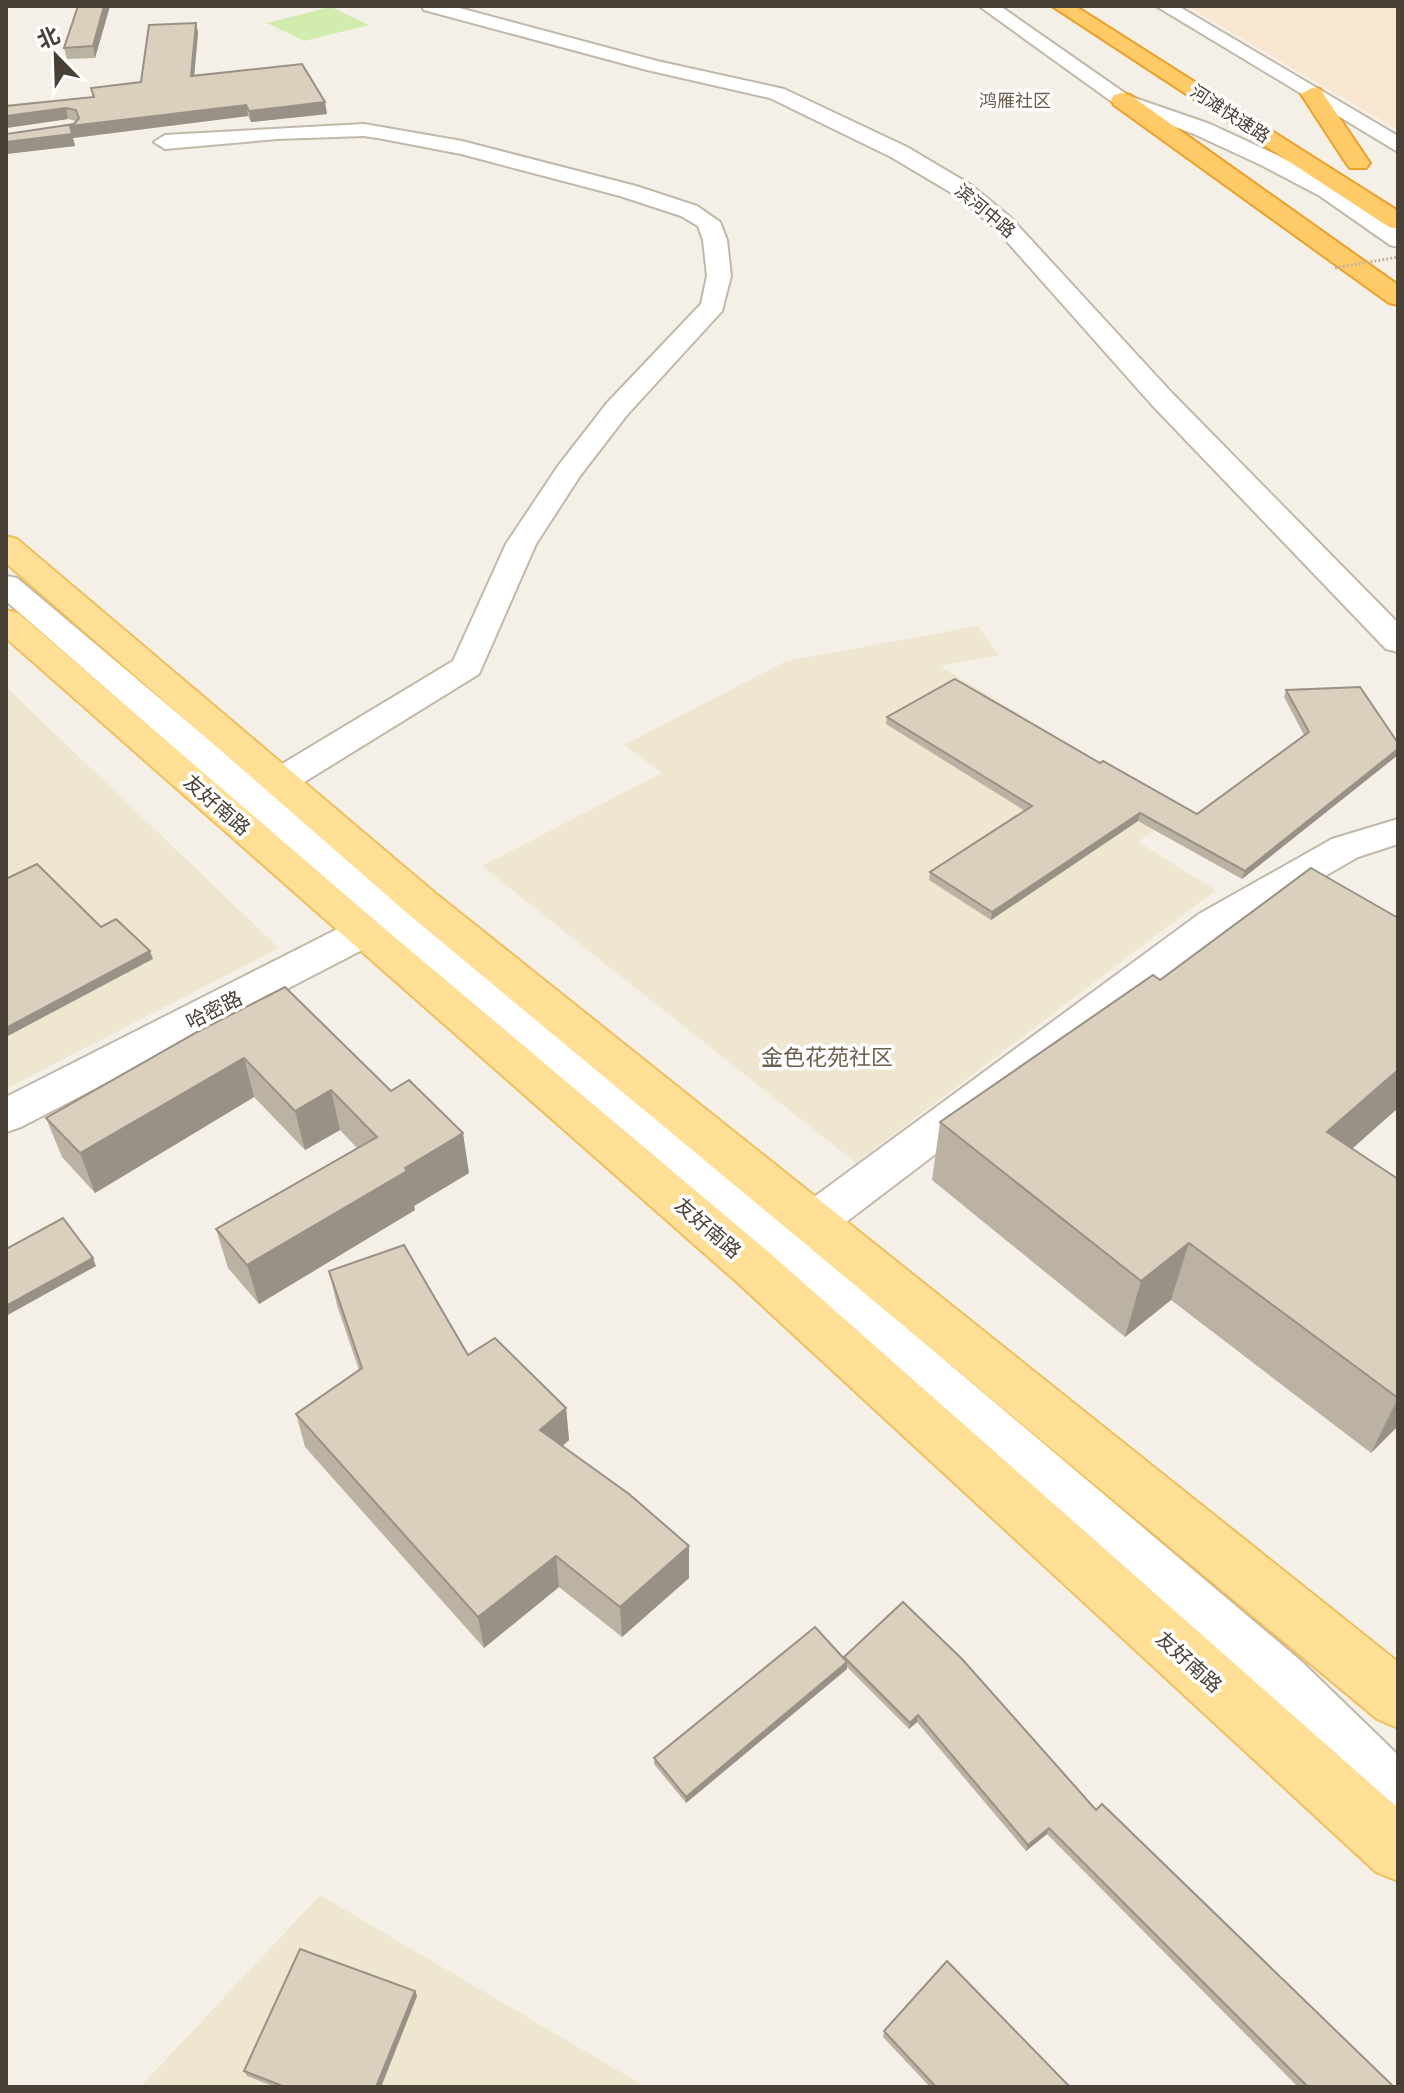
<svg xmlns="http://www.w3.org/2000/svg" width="1404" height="2093" font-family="Figtree,'Noto Sans SC',sans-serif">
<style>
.commercial{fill:#f8e7d0}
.education{fill:#efe6d0}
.green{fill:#d1ecac}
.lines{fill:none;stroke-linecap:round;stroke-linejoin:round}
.minor-casing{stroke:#c1b8a9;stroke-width:4}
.major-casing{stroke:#eebf5c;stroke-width:4}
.highway-casing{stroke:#eba02b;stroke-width:4}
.minor{fill:#fff;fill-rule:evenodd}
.major{fill:#ffdf96;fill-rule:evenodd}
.highway{fill:#ffca68;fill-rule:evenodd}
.path-bridge{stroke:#c4b499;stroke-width:3;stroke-dasharray:2 2;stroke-linecap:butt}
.wall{fill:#bcb2a3}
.shaded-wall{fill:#999185}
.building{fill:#dbcfbe;stroke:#999185;stroke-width:2}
.labels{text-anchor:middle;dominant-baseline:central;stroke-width:7;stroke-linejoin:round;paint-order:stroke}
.far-neighbourhood-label{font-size:18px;fill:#6c5e4b;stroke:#fff}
.far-street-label{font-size:18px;fill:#494135;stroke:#fff}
.street-label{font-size:20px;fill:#494135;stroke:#fff}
.neighbourhood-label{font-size:22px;fill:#6c5e4b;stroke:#fff}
</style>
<rect width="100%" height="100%" fill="#f5f0e7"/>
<polygon class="commercial" points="1187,6 1398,6 1398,130"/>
<g class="education">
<polygon points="978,626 999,655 940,666 1180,811 1138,842 1216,890 856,1163 482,866 662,773 624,745 786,661"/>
<polygon points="6,687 279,948 6,1089"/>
<polygon points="320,1895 646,2087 140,2087"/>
</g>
<polygon class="green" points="331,7 369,25 304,41 267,23"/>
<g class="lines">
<g class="minor-casing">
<g id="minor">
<polygon points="422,6 452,6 657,61 784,89 907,147 971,185 1010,217 1172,393 1398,623 1398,652 1386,649 1152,405 994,227 955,195 891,157 770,98 647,70 424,10"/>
<polygon points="979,6 1000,6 1129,96 1210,124 1277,155 1336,186 1398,229 1398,247 1390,245 1320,196 1261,165 1194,134 1115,104"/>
<polygon points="1156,6 1178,6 1398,136 1398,152"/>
<polygon points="364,124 462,141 636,186 697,206 720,222 727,240 731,276 722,311 627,415 580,476 536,544 479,674 293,789 280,792 267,789 262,781 267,773 453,661 506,544 558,466 607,403 701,304 707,276 703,240 698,226 681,216 620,196 461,154 383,139 364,136 277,139 165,149 154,142 165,135"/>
<polygon points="6,576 17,578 400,901 414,905 418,916 780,1222 1199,914 1332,839 1398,819 1398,844 1358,857 1227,932 812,1248 1301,1661 1398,1755 1398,1825 1377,1817 1261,1699 389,936 21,1127 6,1132 6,1097 365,915 6,601"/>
</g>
</g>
<g class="major-casing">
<g id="major">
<polygon points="6,536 17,539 435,893 1398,1662 1398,1728 1377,1719 407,913 6,563"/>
<polygon points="6,610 18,613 378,923 772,1255 1398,1808 1398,1881 1376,1872 738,1283 6,638"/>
</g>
</g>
<g class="highway-casing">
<g id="highway">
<polygon points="1052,6 1075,6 1398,211 1398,229 1389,227"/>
<polygon points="1312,88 1320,89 1370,163 1366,168 1350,168 1346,163 1301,94"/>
<polygon points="1122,93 1130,95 1398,285 1398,305 1389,303 1114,105 1111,100 1114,95"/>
</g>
</g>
<use href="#minor" class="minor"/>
<use href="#major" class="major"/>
<use href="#highway" class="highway"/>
<polyline class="path-bridge" points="1335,268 1398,257"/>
</g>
<g class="wall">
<polygon points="78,6 110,6 95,58 67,59 64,48"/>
<polygon points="196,23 198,33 194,76 325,102 327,114 251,122 248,116 73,138 75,146 6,154 6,134 74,124 76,121 68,119 6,128 6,106 93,97 91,88 141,82"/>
<polygon points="1286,690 1398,743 1398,755 1242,879 1138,821 991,920 929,880 930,872 1025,811 886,724 887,717 1100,763 1197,814 1304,735 1284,697"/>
<polygon points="1160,980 1398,1108 1352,1149 1398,1180 1398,1426 1371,1453 1171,1300 1125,1337 932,1180 940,1122"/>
<polygon points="285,987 469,1173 414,1206 415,1210 259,1304 228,1268 216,1229 357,1148 340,1130 305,1150 254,1097 95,1193 62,1157 46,1118"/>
<polygon points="329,1271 468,1355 566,1408 569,1440 562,1446 689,1546 689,1578 622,1637 559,1587 484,1648 305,1447 296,1414 359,1370 337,1305"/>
<polygon points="844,1657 1096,1810 1394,2087 1298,2087 1047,1834 1026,1851 917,1722 909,1729 847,1667 847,1669 686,1803 654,1764 654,1758 844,1659"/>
<polygon points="415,1991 417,1996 381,2087 275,2087 247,2076 244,2071"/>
<polygon points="884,2031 1070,2087 930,2087 883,2037"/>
</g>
<g class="shaded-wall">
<polygon points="104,6 110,6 95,58 93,46"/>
<polygon points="196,23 198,33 193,88 191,76"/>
<polygon points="325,102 327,114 251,122 249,111"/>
<polygon points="246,105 248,116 73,138 75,146 6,154 6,142 70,126"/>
<polygon points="66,108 68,119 6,128 6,116"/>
<polygon points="1398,749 1398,755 1242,879 1245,871"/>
<polygon points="1140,813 1138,821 991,920 992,912"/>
<polygon points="150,951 153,959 6,1037 6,1028"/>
<polygon points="244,1058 254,1097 95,1193 80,1153"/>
<polygon points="1398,1070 1398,1108 1305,1190 1327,1132"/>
<polygon points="331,1090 340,1130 305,1150 295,1111"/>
<polygon points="463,1133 469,1173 414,1206 415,1210 259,1304 247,1265"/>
<polygon points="1189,1243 1171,1300 1125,1337 1141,1281"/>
<polygon points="93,1258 96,1266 6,1316 6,1306"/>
<polygon points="1398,1398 1398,1426 1371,1453"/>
<polygon points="566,1408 569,1440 544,1463 540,1430"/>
<polygon points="689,1546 689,1578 622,1637 620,1607"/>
<polygon points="556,1556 559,1587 484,1648 478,1617"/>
<polygon points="847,1662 847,1669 686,1803 686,1797"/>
<polygon points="918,1715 917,1722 909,1729 910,1723"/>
<polygon points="1049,1828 1047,1834 1026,1851 1028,1845"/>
<polygon points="415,1991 417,1996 381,2087 376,2087"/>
</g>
<g class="building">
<polygon points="78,6 104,6 93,46 64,48"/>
<polygon points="196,23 191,76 302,64 325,102 249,111 246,105 70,126 72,134 6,142 6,134 74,124 79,118 76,110 66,108 6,116 6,106 94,97 91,88 141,82 149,25"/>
<polygon points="955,679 1100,763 1103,761 1197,814 1309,732 1286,690 1360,687 1398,743 1398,749 1245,871 1140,813 992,912 930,872 1032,806 887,717"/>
<polygon points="37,864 101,927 116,919 150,951 6,1028 6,879"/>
<polygon points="1311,868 1398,918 1398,1070 1327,1132 1398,1179 1398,1398 1189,1243 1141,1281 940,1122 1153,975 1160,980"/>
<polygon points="285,987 391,1091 409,1080 463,1133 405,1168 407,1171 247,1265 216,1229 377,1137 331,1090 295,1111 244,1058 80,1153 46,1118 199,1031"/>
<polygon points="63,1218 93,1258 6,1306 6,1249"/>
<polygon points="404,1245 468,1355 495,1338 566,1408 540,1430 629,1494 689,1546 620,1607 556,1556 478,1617 296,1414 362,1368 329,1271"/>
<polygon points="903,1602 962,1659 1096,1810 1102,1804 1394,2087 1308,2087 1049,1828 1028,1845 918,1715 910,1723 844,1657"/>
<polygon points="815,1627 847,1662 686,1797 654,1758"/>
<polygon points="300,1949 415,1991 376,2087 285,2087 244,2071"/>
<polygon points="947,1961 1070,2087 936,2087 884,2031"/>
</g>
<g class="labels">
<g class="far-neighbourhood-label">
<text x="1015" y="101">鸿雁社区</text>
</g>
<g class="far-street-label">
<text transform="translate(1230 114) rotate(33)">河滩快速路</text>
<text transform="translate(985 211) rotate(40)">滨河中路</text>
</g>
<g class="street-label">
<text transform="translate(217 805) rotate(41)">友好南路</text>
<text transform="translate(214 1010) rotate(-27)">哈密路</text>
<text transform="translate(708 1228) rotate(41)">友好南路</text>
<text transform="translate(1189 1662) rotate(42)">友好南路</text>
</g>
<g class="neighbourhood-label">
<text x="827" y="1057">金色花苑社区</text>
</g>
</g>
<rect width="1404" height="2093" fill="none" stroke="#494135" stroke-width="16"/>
<g transform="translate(56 56) rotate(337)" stroke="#ffffff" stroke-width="6" paint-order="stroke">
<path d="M0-6L14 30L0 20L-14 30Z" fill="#494135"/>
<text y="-12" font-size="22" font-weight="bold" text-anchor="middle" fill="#494135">北</text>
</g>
</svg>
